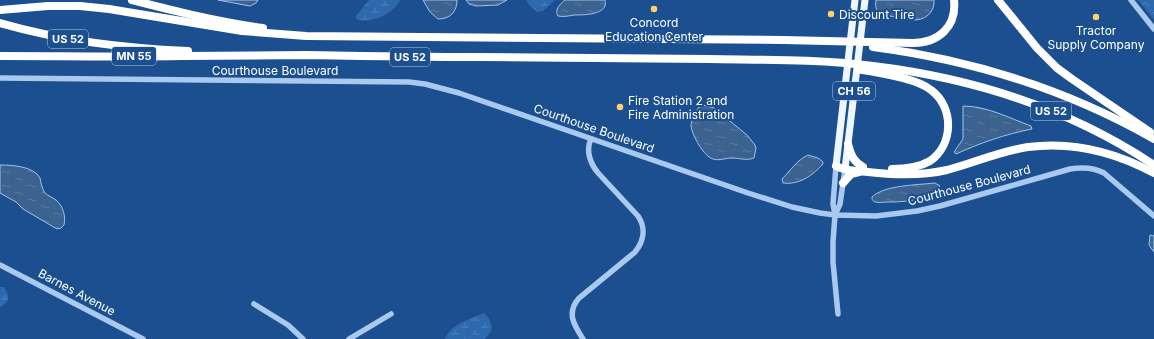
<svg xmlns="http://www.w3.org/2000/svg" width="1154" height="339" font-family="Inter,sans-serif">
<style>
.forest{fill:url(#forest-crowns)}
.wetland{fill:url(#wetland-marsh)}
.water{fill:url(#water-ripples);stroke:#9cc4f0}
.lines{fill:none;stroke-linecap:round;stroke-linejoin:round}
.minor{stroke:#a9c9ee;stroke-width:5.5}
.major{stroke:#f0f6ff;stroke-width:7}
.highway{stroke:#fff;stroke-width:8}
.poi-dot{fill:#ffd166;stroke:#1b4f8f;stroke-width:1.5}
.labels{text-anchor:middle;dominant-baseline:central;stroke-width:4;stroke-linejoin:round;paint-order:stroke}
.shield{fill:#1b4f8f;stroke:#bbcadd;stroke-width:1}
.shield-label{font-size:11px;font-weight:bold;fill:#fff}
.poi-label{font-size:12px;fill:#fff;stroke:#1b4f8f;text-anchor:start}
.street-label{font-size:12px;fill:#fff;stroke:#1b4f8f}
</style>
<defs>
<pattern id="forest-crowns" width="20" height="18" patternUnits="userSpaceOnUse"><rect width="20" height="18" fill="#2e69ad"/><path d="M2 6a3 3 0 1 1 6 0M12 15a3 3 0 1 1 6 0" fill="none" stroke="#4d80b9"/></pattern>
<pattern id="wetland-marsh" width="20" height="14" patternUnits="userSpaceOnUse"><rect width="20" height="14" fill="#2e69ad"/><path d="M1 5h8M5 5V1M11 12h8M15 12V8" fill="none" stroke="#4d80b9"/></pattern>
<pattern id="water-ripples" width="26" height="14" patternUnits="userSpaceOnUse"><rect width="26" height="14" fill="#3c6290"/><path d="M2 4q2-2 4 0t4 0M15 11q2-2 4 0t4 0" fill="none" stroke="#597aa1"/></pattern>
</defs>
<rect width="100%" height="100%" fill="#1b4f8f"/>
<polygon class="forest" points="1138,0 1154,0 1154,20 1139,1"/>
<g class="wetland">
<path d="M369 0H400C393 14 373 23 358 20L356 18V16Z"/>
<polygon points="526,0 555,0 543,11 537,12 530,6"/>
<path d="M0 287H4C10 296 10 302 0 307Z"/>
<path d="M484 313C488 316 494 325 491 331 490 334 486 337 484 339H445C451 324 470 319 484 313Z"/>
</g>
<g class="water">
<polygon points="218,0 258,0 256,3 250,6"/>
<path d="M423 0H457C457 12 450 19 438 19L430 12Z"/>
<polygon points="466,0 507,0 498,5 476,6 469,4"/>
<path d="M565 0H605C609 15 584 15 574 15 569 16 563 17 558 16 554 10 560 4 565 0Z"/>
<path d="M876 0H934C935 11 927 19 916 20L883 15C876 12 875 8 876 0Z"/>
<path d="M703 105 714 108 747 135 755 145 756 148 754 158C746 161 740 158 732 158 726 158 719 161 713 159 704 157 692 135 691 126 691 120 695 114 698 108Z"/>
<path d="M963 106C987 106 1009 118 1031 126L1032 129C1006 134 980 143 956 154L954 152 963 139Z"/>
<path d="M808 155 818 158 823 162V164C812 176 799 185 783 183L782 179C790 171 797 160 808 155Z"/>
<path d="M0 165C11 165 34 166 40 178 41 183 42 189 45 193 48 196 52 197 56 200 63 206 66 216 64 225L61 228 57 229 23 209 16 202 0 193Z"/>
<path d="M935 183 940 186C935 201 900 202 888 202 884 202 879 203 875 202 872 200 872 200 872 197 884 185 918 185 935 183Z"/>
<polygon points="1150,235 1154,236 1154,252 1149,245"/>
</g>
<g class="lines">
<g class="minor">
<polyline points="1131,0 1154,29"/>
<path d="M0 78 409 82 425 84 459 93 748 193 792 207 820 213 835 215 876 216 917 211 940 206 1070 169C1082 167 1093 167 1104 173L1154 216"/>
<polyline points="835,215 833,204 836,166"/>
<polyline points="0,265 143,339"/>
<polyline points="254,304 288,325 303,339"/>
<polyline points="838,314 833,262 833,242 835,215 840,204 845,169"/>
<polyline points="349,339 391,314"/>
<path d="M583 339C574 325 566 313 579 298L635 252C644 241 646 228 638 216L599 174C591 165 585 151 591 139"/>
</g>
<g class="major">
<polyline points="836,166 855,0"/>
<polyline points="845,169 865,0"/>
</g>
<g class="highway">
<path d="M132 0C175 11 218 22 263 28"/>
<polyline points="998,0 1037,48 1057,68 1072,79 1150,132"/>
<path d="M0 10 48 6H80L109 9 242 31 306 36 783 40 913 43C938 43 957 27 954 0"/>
<path d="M0 23C63 41 123 48 188 51"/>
<path d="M873 47C972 60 1068 90 1154 139"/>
<path d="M0 56C61 56 122 57 183 56 224 56 265 55 307 55 364 56 421 57 478 57 555 58 631 58 708 59 763 60 818 59 873 66 972 78 1070 109 1154 165"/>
<path d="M858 69C878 73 916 78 931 90 954 107 954 144 930 161 918 168 905 169 892 169"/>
<path d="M848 144C851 155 853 161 863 167"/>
<path d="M836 166C845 171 857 171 868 172 894 175 921 176 947 170 974 163 1000 151 1028 147 1073 141 1115 152 1154 173"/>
<polyline points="843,183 851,174 859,172"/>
</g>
</g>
<g class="poi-dot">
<circle cx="654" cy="9" r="4"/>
<circle cx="831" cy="14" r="4"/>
<circle cx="1096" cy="17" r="4"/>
<circle cx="620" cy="107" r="4"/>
</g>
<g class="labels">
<g class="shield">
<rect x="48" y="30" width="40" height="18" rx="3"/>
<rect x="112" y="47" width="44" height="18" rx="3"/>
<rect x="390" y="48" width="40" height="18" rx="3"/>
<rect x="833" y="82" width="42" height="18" rx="3"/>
<rect x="1031" y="102" width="40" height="18" rx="3"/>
</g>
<g class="shield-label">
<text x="68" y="39">US 52</text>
<text x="134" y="56">MN 55</text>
<text x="410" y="57">US 52</text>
<text x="854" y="91">CH 56</text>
<text x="1051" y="111">US 52</text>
</g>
<g class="poi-label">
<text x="839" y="14">Discount Tire</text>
<text x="654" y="22" text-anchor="middle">Concord<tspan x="654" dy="14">Education Center</tspan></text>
<text x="1096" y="30" text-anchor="middle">Tractor<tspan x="1096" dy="14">Supply Company</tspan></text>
<text x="628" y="100">Fire Station 2 and<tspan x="628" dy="14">Fire Administration</tspan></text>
</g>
<g class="street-label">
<text x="275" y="70">Courthouse Boulevard</text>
<text transform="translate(594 128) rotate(19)">Courthouse Boulevard</text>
<text transform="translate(969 185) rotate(-15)">Courthouse Boulevard</text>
<text transform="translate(77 292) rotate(28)">Barnes Avenue</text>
</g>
</g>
</svg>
